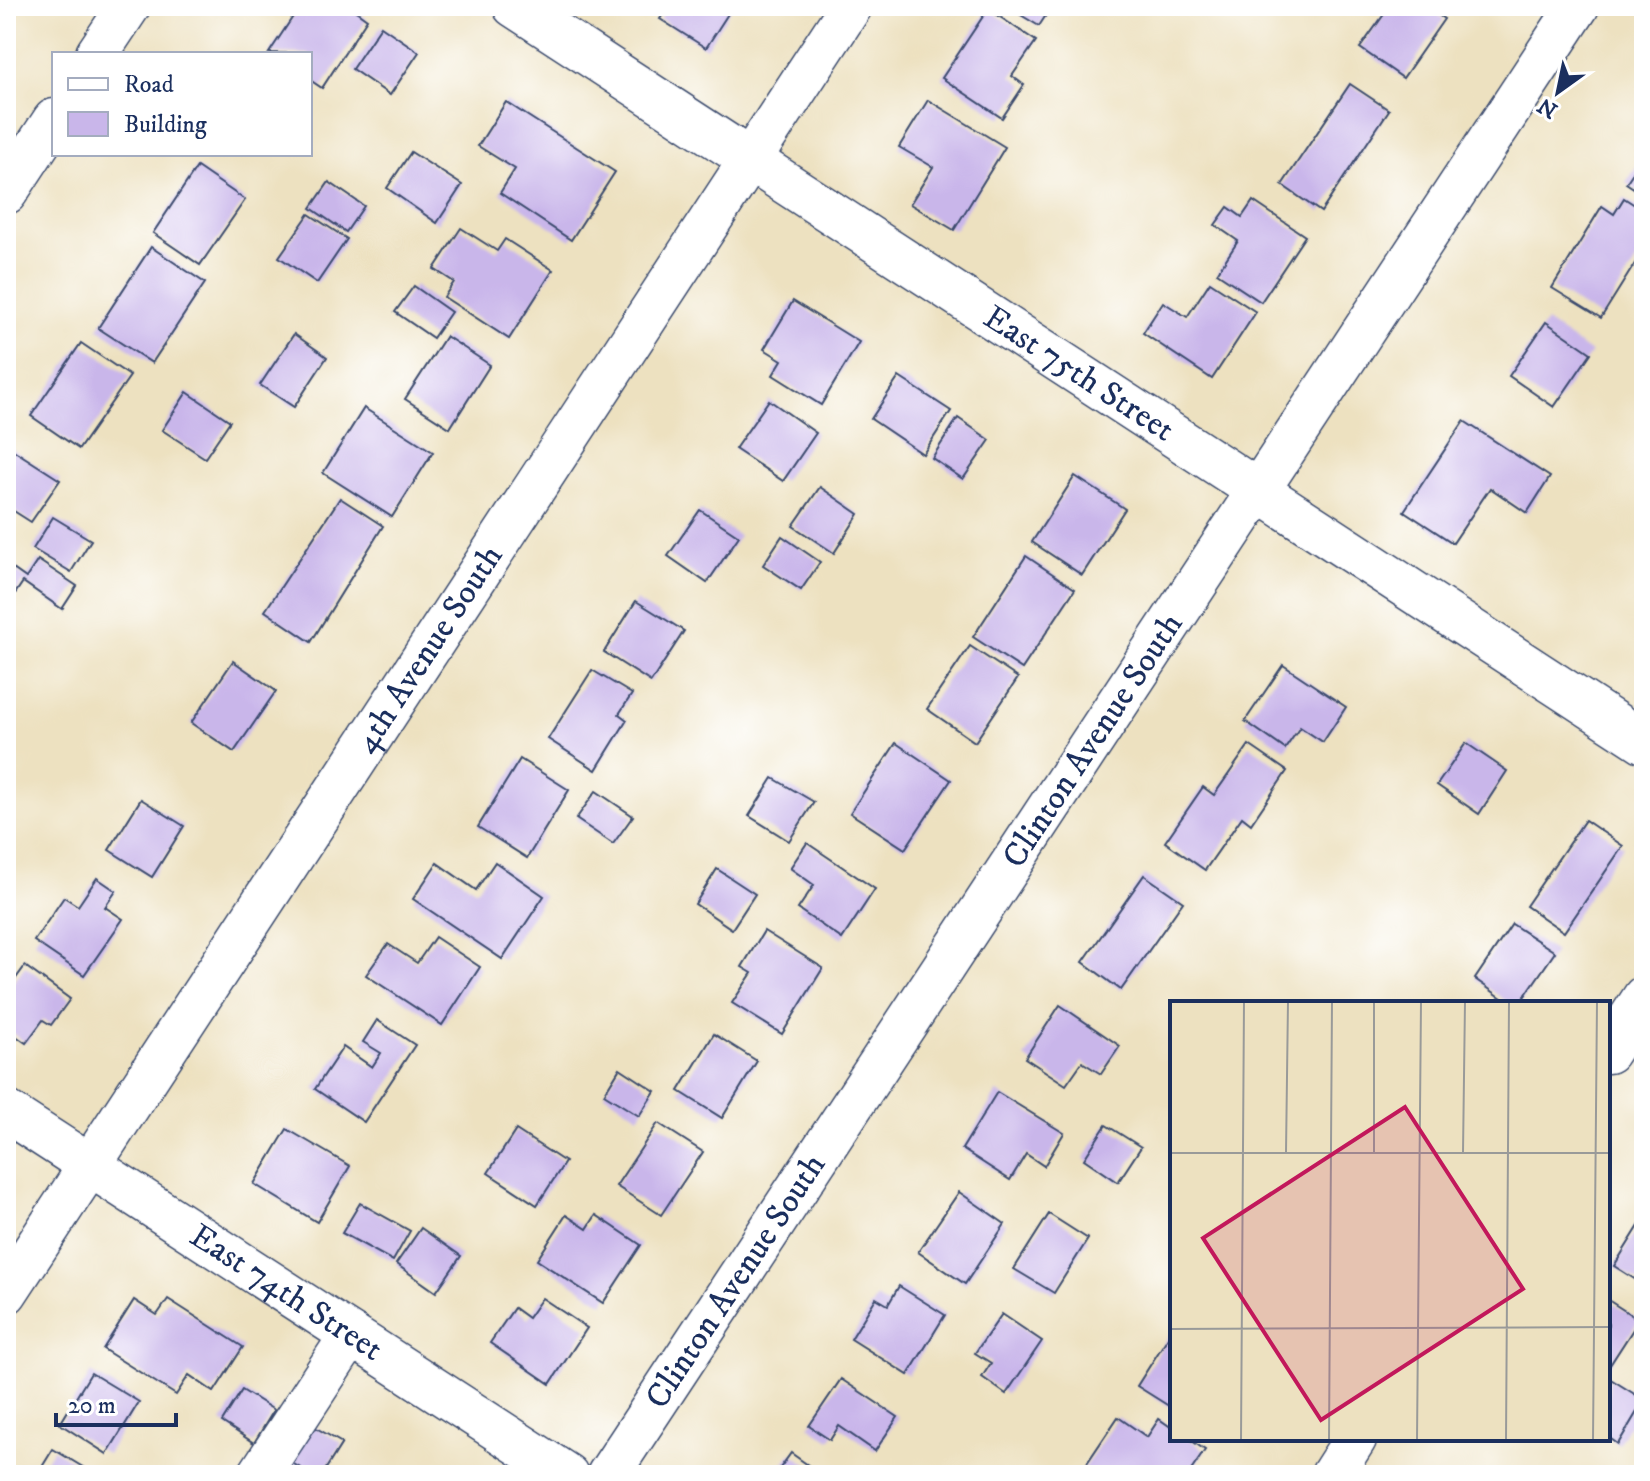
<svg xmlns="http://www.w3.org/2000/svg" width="1650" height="1481" font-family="'IM FELL DW Pica',serif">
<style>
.building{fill:#c9b6ea}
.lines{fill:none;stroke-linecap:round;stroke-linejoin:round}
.minor-casing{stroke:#3a4a6d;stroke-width:45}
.minor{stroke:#fff;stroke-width:42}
.labels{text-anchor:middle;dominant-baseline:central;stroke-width:6;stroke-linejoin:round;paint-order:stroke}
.street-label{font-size:34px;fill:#1b2f5e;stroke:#fff}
.inset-road{fill:none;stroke:#999a99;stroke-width:2}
.view{fill:#c2185b;fill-opacity:0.15;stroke:#c2185b;stroke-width:4}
.inset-edge{fill:none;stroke:#1b2f5e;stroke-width:4}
</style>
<rect width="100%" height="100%" fill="#fff"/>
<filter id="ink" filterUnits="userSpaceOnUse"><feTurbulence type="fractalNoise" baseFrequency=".0125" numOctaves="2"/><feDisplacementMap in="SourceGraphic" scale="16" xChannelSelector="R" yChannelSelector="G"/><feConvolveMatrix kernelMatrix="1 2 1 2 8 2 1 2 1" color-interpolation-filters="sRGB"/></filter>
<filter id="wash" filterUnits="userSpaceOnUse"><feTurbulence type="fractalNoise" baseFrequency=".006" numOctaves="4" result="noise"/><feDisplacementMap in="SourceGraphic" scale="32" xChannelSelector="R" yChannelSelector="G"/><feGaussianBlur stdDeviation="1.8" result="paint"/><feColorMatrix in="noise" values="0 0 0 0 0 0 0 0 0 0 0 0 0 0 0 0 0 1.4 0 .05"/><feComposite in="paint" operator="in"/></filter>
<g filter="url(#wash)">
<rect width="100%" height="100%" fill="#ede1c0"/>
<g id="blocks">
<g class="building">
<polygon points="300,6 349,6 367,19 322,88 310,80 310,54 269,53"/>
<polygon points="669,6 733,6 706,48 660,19"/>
<polygon points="1006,6 1052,6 1039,26"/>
<polygon points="1390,6 1426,6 1444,19 1403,78 1360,48"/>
<polygon points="988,9 1036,41 1012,76 1024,85 1002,118 942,78"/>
<polygon points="381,26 419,52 390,95 352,69"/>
<polygon points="1350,84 1389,110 1321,212 1282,185"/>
<polygon points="928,100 1005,147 954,230 910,204 933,167 899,147"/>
<polygon points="506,102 615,172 571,240 500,193 515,169 478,146"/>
<polygon points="411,152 462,185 437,223 387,188"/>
<polygon points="1644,156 1644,195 1626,183"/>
<polygon points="197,167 245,200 200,265 153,233"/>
<polygon points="329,182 364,206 346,232 311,208"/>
<polygon points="1624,198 1644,211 1644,249 1601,318 1552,288 1602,206 1614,214"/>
<polygon points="1253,201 1305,236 1261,302 1217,273 1238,241 1215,225 1228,207 1242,217"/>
<polygon points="309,214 347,239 317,283 279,257"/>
<polygon points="461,228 497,251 505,239 553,270 509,339 444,297 454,282 434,269"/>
<polygon points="151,247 205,283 152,363 98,328"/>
<polygon points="1210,282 1256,312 1212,379 1143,333 1163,302 1187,317"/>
<polygon points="414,286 451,312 433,338 395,312"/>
<polygon points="793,301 859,342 821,405 773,375 782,360 764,349"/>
<polygon points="1546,322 1591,353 1554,407 1509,376"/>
<polygon points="294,334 327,357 294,407 260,385"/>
<polygon points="446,336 490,365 450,428 405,399"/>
<polygon points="81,343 130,376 79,449 31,416"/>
<polygon points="899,377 951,411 923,454 871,419"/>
<polygon points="187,392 230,421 205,458 162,430"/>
<polygon points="769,400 816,433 783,481 735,449"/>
<polygon points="364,408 433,452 392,517 323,473"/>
<polygon points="958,418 990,440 963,479 932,458"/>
<polygon points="1464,421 1550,477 1527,513 1490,488 1453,543 1404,511"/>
<polygon points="7,446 60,480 31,522 6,506"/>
<polygon points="1075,476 1125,509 1082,575 1032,542"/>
<polygon points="820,487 859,514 834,553 793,526"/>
<polygon points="340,498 383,526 311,642 265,611"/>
<polygon points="700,510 739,536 707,583 668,556"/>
<polygon points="53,517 91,540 71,572 33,549"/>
<polygon points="782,536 820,562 801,590 763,565"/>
<polygon points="1026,556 1075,589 1022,669 973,637"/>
<polygon points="38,560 77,586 62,609 23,582 6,607 6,564 26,578"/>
<polygon points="636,601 684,631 651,682 604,652"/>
<polygon points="970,646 1018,678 975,742 927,709"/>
<polygon points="233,661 276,691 234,752 191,723"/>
<polygon points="1283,665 1346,707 1323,742 1300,727 1285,749 1245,721"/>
<polygon points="592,670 632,694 619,714 627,720 596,770 548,739"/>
<polygon points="896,743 951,780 905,849 850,813"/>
<polygon points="1466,743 1507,771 1479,814 1437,785"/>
<polygon points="1249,745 1287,771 1251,824 1242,817 1205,870 1165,842 1203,787 1214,795"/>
<polygon points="520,759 569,790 527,858 478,827"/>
<polygon points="773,778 814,802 789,841 749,816"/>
<polygon points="596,791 633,816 613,844 576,819"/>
<polygon points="141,799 184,826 152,877 109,850"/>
<polygon points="1585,820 1623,846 1564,932 1526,906"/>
<polygon points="807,843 875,889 842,939 798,909 814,885 790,868"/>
<polygon points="495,862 544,896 502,959 413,899 437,863 476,890"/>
<polygon points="717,869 755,894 732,929 695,904"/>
<polygon points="1144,875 1183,902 1121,990 1083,962"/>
<polygon points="97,878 116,891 105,907 123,919 84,975 34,941 64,897 78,906"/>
<polygon points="1512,924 1555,952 1520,1003 1509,1003 1475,979"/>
<polygon points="764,931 823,968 782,1034 732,1003 752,973 742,967"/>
<polygon points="435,937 480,967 442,1025 366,975 388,944 417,963"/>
<polygon points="25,966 70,999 51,1025 43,1020 26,1043 6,1029 6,992"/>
<polygon points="1060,1005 1120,1046 1101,1074 1082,1062 1066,1085 1025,1058"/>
<polygon points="377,1020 415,1045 364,1122 315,1089 343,1047 372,1067 381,1053 363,1042"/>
<polygon points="714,1034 757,1061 722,1118 679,1091"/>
<polygon points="620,1068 655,1091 639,1116 604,1094"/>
<polygon points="997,1092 1064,1133 1044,1166 1026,1154 1010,1180 962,1149"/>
<polygon points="658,1123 703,1152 661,1215 616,1186"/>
<polygon points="1106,1125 1141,1147 1118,1182 1084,1159"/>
<polygon points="287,1129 350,1166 317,1222 254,1184"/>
<polygon points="516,1130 565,1162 537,1205 488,1173"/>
<polygon points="959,1192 1005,1224 965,1284 918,1252"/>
<polygon points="360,1203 410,1231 393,1261 342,1233"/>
<polygon points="1049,1214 1088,1239 1054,1293 1014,1269"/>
<polygon points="566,1215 587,1229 596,1215 641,1245 603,1303 537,1260"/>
<polygon points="1644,1218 1644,1285 1614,1266"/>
<polygon points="421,1228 461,1256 436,1292 396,1264"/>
<polygon points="899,1286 945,1315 908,1375 851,1339 876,1298 888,1305"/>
<polygon points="542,1298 587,1328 550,1384 490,1343 514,1308 528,1318"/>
<polygon points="168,1299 243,1347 214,1392 189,1375 176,1395 103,1349 134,1300 157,1315"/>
<polygon points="1608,1300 1639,1320 1608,1368"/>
<polygon points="1002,1314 1042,1341 1006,1394 982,1377 991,1363 975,1353"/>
<polygon points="1172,1331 1172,1408 1137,1386"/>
<polygon points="91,1373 139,1402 107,1454 60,1424"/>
<polygon points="1609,1378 1644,1400 1618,1444 1608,1437"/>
<polygon points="841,1379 898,1417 875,1451 839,1426 830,1440 809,1426"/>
<polygon points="242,1390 274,1410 254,1443 222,1422"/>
<polygon points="1118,1417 1147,1437 1159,1419 1172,1428 1172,1439 1189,1439 1205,1450 1188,1475 1079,1475"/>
<polygon points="306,1422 342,1443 322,1475 312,1475 284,1458"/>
<polygon points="53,1449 96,1475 37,1475"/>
<polygon points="791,1453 822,1475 775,1475"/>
</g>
</g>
</g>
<g filter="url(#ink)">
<use href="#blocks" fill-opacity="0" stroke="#3a4a6d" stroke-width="2"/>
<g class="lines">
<g class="minor-casing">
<g id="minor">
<path id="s1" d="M514 6 1644 742"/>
<polyline points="97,54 129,6"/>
<polyline points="6,193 54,120"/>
<polyline points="1608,1052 1644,997"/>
<path id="s2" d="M6 1111 567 1475"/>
<path id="s3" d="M6 1293 851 6"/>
<polyline points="259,1475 351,1335"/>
<path id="s4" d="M608 1475 1578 6"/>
<polyline points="1332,1475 1355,1439"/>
</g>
</g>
<use href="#minor" class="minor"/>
</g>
</g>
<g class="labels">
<g class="street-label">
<text stroke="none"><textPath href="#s1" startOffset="674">East 75th Street</textPath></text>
<text stroke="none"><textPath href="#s3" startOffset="770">4th Avenue South</textPath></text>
<text stroke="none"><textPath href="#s4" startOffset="880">Clinton Avenue South</textPath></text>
<text stroke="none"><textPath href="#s4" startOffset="232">Clinton Avenue South</textPath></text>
<text stroke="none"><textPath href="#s2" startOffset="334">East 74th Street</textPath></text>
</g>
</g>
<g transform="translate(1170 1001)">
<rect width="440" height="440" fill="#ede1c0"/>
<path class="inset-road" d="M0 152H440M116 152 118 0M204 152V0M293 152 295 0M0 328 440 326M71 440 74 0M159 440 162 0M247 440 251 0M336 440 339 0M423 440 427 0"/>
<path class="view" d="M235 106 353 288 151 419 33 237Z"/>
<rect width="440" height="440" class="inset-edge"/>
</g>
<rect width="1650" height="1481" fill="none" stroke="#fff" stroke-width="32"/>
<rect x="52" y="52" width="260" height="104" fill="#ffffff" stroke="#a4acbf" stroke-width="2"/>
<rect x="68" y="78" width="40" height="12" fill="#ffffff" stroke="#a4acbf" stroke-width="2"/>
<text x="124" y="92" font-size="24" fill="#1b2f5e">Road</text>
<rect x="68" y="112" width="40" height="24" fill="#c9b6ea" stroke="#a4acbf" stroke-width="2"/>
<text x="124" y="132" font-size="24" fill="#1b2f5e">Building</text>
<g transform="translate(1558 92) rotate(213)" stroke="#ffffff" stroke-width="6" paint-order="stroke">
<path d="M0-6L14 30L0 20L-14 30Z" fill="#1b2f5e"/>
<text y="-12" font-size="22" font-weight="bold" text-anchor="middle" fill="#1b2f5e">N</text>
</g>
<path d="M56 1413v12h120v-12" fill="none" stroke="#1b2f5e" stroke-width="4"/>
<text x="68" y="1413" font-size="24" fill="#1b2f5e" stroke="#ffffff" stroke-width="6" paint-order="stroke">20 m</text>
</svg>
